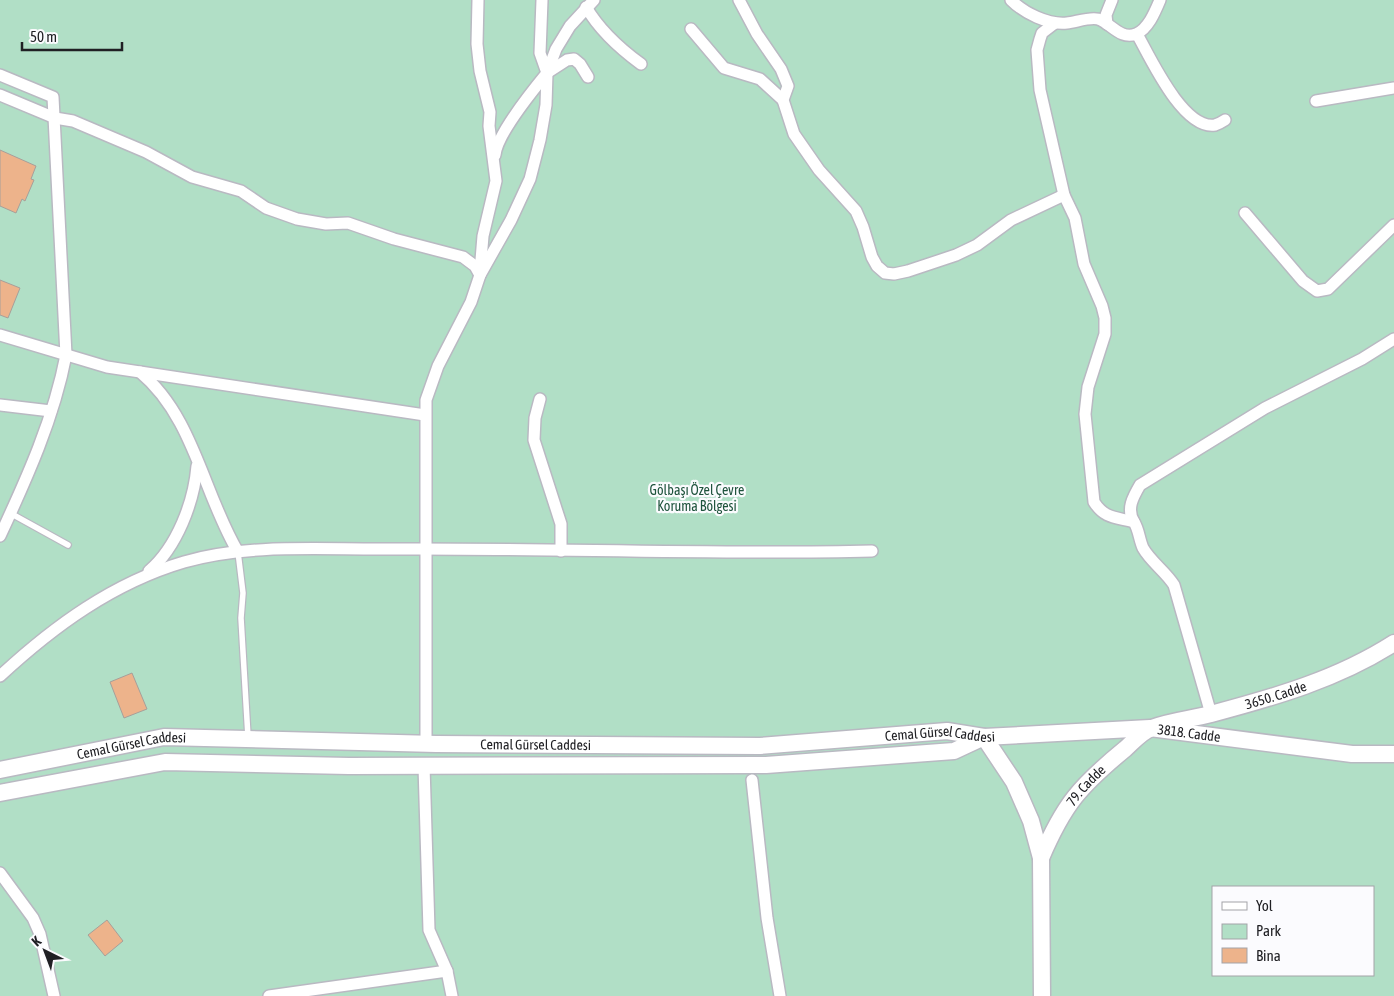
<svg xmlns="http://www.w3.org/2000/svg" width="1394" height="996" font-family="'Asap Condensed',sans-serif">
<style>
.green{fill:#b1dfc6;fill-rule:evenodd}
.building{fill:#edb38b;stroke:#a79f9a}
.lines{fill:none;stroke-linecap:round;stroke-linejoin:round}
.lane-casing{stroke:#b9b9c2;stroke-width:8}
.street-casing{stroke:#b9b9c2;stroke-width:14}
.secondary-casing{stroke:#b9b9c2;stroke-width:19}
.lane{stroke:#fff;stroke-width:5.5}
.street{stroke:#fff;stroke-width:11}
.secondary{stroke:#fff;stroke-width:16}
.labels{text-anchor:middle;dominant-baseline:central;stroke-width:4.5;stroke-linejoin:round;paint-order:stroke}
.park-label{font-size:14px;fill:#1e533c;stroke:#fbfbfe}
.street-label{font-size:14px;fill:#202024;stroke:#fbfbfe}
</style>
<rect width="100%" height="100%" fill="#fbfbfe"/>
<path class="green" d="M0 0H1394V996H0ZM1213 887H1373V975H1213Z"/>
<g class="building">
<polygon points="0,150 36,166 31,179 34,180 25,201 22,199 16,213 0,206"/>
<polygon points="0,280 20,288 8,318 0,315"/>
<polygon points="132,673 147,709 124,718 110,682"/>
<polygon points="107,920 123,941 105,956 88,935"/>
</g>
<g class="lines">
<g class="lane-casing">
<g id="lane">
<polyline points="10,513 68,545"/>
<polyline points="238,552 243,593 241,618 248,737"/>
</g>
</g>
<g class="street-casing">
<g id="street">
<polyline points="478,0 477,44 480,71 490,112 489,126 496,181 483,236 480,272"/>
<polyline points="739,0 757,34 781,69 788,86 783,100 794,134 819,170 856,211 863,227 872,257 877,266 885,273 894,274 908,271 956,255 977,245 1011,220 1064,195"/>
<path d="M1011 0C1024 13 1048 25 1067 23 1076 22 1089 17 1098 19 1111 23 1120 40 1136 34 1148 29 1155 12 1160 0"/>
<path d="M586 7C600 31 619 48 641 64"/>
<path d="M1055 23 1042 33 1040 39 1037 50 1040 90 1064 195 1075 218 1084 264 1102 306 1105 318V334L1088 387 1085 414 1094 502C1105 519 1116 517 1134 522 1139 530 1139 539 1143 548 1151 562 1165 571 1174 585L1211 714"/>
<polyline points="1107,24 1106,15 1112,0"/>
<polyline points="691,29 724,68 760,79 783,100"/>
<path d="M1137 34C1150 57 1183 130 1215 125 1218 124 1222 122 1225 120"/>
<polyline points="547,73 567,60 574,59 580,64 588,77"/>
<path d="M0 75 53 97 66 355C54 418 27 478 0 536"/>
<polyline points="0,95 55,118 73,121 146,152 192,177 241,191 266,208 297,219 326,224 348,223 394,239 463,257 475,266 480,275"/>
<polyline points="1316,101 1394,88"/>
<path d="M495 155C497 135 533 90 547 73L540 53 542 0"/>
<polyline points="1245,213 1303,281 1317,291 1328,289 1394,225"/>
<polyline points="0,335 107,367 425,415"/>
<path d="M140 372C194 417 203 493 238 552"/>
<polyline points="540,399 535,418 534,440 561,524 561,551"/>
<polyline points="0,405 51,411"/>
<path d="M1134 522C1126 509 1133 497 1140 485L1265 408 1362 359 1394 339"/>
<path d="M149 571C177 547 194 502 197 466"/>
<path d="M0 676C54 626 113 583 184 562 249 543 326 550 393 549 553 548 712 555 872 551"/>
<polyline points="426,743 426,400 438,366 471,302 480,275 511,220 530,179 540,140 546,105 547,73 556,49 570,26 594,0"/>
<polyline points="424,766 429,930 447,971 452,996"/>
<polyline points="752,780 767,918 780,996"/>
<polyline points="0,873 33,918 40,934 54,996"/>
<polyline points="269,996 447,971"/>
</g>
</g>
<g class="secondary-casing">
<g id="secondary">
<polyline points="984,737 1014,782 1031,821 1041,858 1042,996"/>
<path id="s1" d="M0 770 164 737 436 744 760 746 947 731 984 737 1150 728 1352 754H1394"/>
<polyline points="0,793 165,762 349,766 766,765 954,751 984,737"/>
<path id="s2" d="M1041 858C1064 804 1080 786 1125 749 1133 742 1142 731 1152 728 1170 721 1192 719 1211 714 1275 697 1338 679 1394 643"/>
</g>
</g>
<use href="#lane" class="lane"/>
<use href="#street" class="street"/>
<use href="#secondary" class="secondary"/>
</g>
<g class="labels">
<g class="park-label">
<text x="697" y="490">Gölbaşı Özel Çevre<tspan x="697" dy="16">Koruma Bölgesi</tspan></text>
</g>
<g class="street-label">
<text stroke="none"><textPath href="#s2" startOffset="302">3650. Cadde</textPath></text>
<text stroke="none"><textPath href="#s1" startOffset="1194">3818. Cadde</textPath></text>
<text stroke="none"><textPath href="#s1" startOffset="944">Cemal Gürsel Caddesi</textPath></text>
<text stroke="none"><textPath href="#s1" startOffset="539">Cemal Gürsel Caddesi</textPath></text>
<text stroke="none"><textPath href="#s1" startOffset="134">Cemal Gürsel Caddesi</textPath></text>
<text stroke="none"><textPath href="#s2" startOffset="86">79. Cadde</textPath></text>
</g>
</g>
<rect x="1212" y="886" width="162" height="90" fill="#fbfbfe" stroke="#a3a3a7"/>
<rect x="1222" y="902" width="25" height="8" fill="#ffffff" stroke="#a3a3a7"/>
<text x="1256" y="911" font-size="15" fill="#202024">Yol</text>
<rect x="1222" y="924" width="25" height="15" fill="#b1dfc6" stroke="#a3a3a7"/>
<text x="1256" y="936" font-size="15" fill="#202024">Park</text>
<rect x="1222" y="948" width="25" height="15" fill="#edb38b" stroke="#a3a3a7"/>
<text x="1256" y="961" font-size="15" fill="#202024">Bina</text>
<g transform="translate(45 951) rotate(318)" stroke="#fbfbfe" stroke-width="4" paint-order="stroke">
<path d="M0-4L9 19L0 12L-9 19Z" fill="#202024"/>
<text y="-8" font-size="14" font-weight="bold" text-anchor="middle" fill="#202024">K</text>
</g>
<path d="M22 42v8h100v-8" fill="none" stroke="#202024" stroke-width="2.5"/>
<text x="30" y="42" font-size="15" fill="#202024" stroke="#fbfbfe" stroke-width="4" paint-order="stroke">50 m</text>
</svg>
